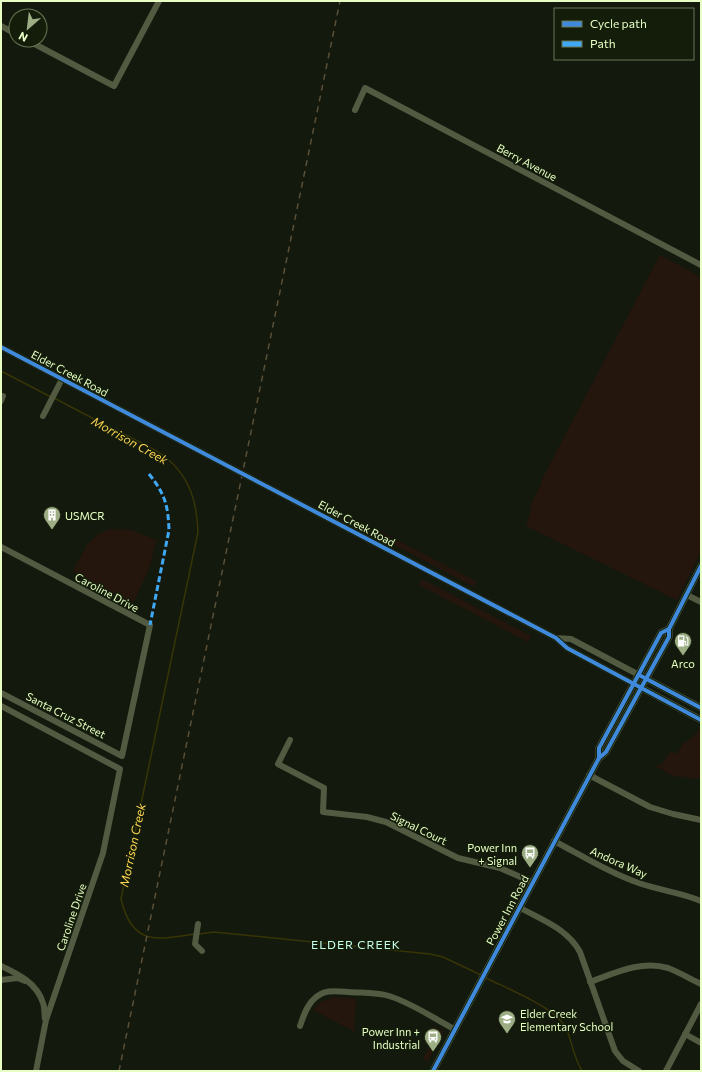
<svg xmlns="http://www.w3.org/2000/svg" width="702" height="1072" font-family="Commissioner,sans-serif">
<style>
.green{fill:#24150d}
.lines{fill:none;stroke-linecap:round;stroke-linejoin:round}
.stream{stroke:#373406;stroke-width:1.5}
.minor{stroke:#525a41;stroke-width:6}
.major{stroke:#4b6041;stroke-width:7}
.rail{stroke:#595037;stroke-width:1.5;stroke-dasharray:6 5;stroke-linecap:butt}
.quiet{stroke:#3fa9f5;stroke-width:3;stroke-dasharray:6 3;stroke-linecap:butt}
.cycleway-casing{stroke:#141d0a;stroke-width:6}
.cycleway{stroke:#408adc;stroke-width:4}
.labels{text-anchor:middle;dominant-baseline:central;stroke-width:3;stroke-linejoin:round;paint-order:stroke}
.street-label{font-size:11px;fill:#e7ffc5;stroke:#141d0a}
.poi-label{font-size:11px;fill:#e7ffc5;stroke:#141d0a;text-anchor:start}
.water-label{font-size:12px;font-style:italic;fill:#ffd653;stroke:#141d0a}
.neighbourhood-label{font-size:12px;letter-spacing:1px;fill:#c7ffec;stroke:#141d0a}
</style>
<rect width="100%" height="100%" fill="#14190e"/>
<g class="green">
<polygon points="660,255 701,277 701,552 677,600 526,526 531,510 529,508 541,484 541,481"/>
<polygon points="374,528 477,582 474,587 372,533"/>
<polygon points="110,529 131,530 156,540 150,566 135,600 132,602 101,588 73,571 87,545 98,534"/>
<polygon points="422,579 531,636 528,642 419,585"/>
<polygon points="701,727 701,779 673,776 655,766 662,764 671,751 677,754 683,744 694,736"/>
<polygon points="335,997 356,999 354,1028 355,1032 313,1010 322,1001"/>
<polygon points="434,1026 443,1032 428,1062 423,1059 436,1034 432,1032"/>
</g>
<g class="lines">
<g class="stream">
<polyline points="1,371 51,397"/>
<path d="M54 398C77 410 99 422 122 433 136 441 153 447 165 457 190 476 197 503 198 532L121 899C132 946 156 940 195 934"/>
<polyline points="199,934 214,932 430,954 443,957 481,975"/>
<path d="M486 978C508 989 555 1007 566 1028 572 1041 573 1056 582 1071"/>
</g>
<g class="minor">
<polyline points="1,26 16,34"/>
<polyline points="27,40 114,86 159,1"/>
<polyline points="355,110 365,88 701,265"/>
<polyline points="1,347 556,638 567,648 634,684"/>
<polyline points="1,401 3,396"/>
<polyline points="43,416 62,379"/>
<polyline points="1,547 150,625 122,756 1,693"/>
<polyline points="687,595 701,602"/>
<polyline points="556,638 571,639 639,675"/>
<polyline points="1,706 120,769 103,853 46,1020 36,1071"/>
<polyline points="290,740 278,764 324,788 323,812 367,817 386,822 458,858 500,868 532,882"/>
<polyline points="589,775 650,807 673,814 701,820"/>
<path d="M554 841C581 855 607 872 636 882 657 890 680 892 701 901"/>
<path d="M519 907C541 920 567 928 580 952L615 1051 623 1061 639 1071"/>
<polyline points="198,924 195,944 202,951"/>
<path d="M1 966C18 974 37 983 43 1003 45 1008 44 1014 45 1019"/>
<polyline points="1,980 18,978 25,981"/>
<path d="M590 982C615 973 641 960 668 968 679 972 690 979 701 984"/>
<path d="M300 1026C303 1017 307 1005 314 999 324 989 336 991 349 992 362 993 376 992 389 996 412 1003 433 1018 454 1029"/>
<polyline points="685,1034 701,1043"/>
<polyline points="666,1071 701,1004"/>
</g>
<g class="major">
<polyline points="643,677 701,708"/>
<polyline points="638,686 701,720"/>
<polyline points="599,758 606,752 669,637 669,629 701,566"/>
<polyline points="433,1071 599,758 599,748 661,633 669,629"/>
</g>
<polyline class="rail" points="119,1071 340,1"/>
<path class="quiet" d="M149 474C165 494 168 505 169 530L150 625"/>
<g class="cycleway-casing">
<g id="cycleway">
<polyline points="1,347 556,638 567,648 701,720"/>
<polyline points="641,676 701,708"/>
<polyline points="599,758 606,752 669,637 669,629 701,566"/>
<polyline points="433,1071 599,758 599,748 661,633 669,629"/>
</g>
</g>
<use href="#cycleway" class="cycleway"/>
</g>
<defs>
<g id="building-pin" transform="scale(0.9)"><path d="M0 17L-7.5 6A9.5 9.5 0 1 1 7.5 6Z" fill="#9dae85" stroke="#141d0a"/><path d="M-4-6H4V6H1V3H-1V6H-4ZM-2.5-4.3h1.7v1.8h-1.7ZM.8-4.3h1.7v1.8H.8ZM-2.5-1h1.7V.8h-1.7ZM.8-1h1.7V.8H.8Z" fill="#fff"/></g>
<g id="fuel-pin" transform="scale(0.9)"><path d="M0 17L-7.5 6A9.5 9.5 0 1 1 7.5 6Z" fill="#9dae85" stroke="#141d0a"/><path d="M-5.5-6h7V0h2V4h1.3V-2.5L3-4.5l.8-.8L6-3V5H2.5V1h-1V6h-7ZM-4.2-4.7v3.2H.2V-4.7Z" fill="#fff"/></g>
<g id="bus-pin" transform="scale(0.9)"><path d="M0 17L-7.5 6A9.5 9.5 0 1 1 7.5 6Z" fill="#9dae85" stroke="#141d0a"/><path d="M-5-6H5V4H4V6H2V4H-2V6H-4V4H-5ZM-3.5-4V0h7V-4ZM-3.5 1.2v1.5H-2V1.2ZM2 1.2v1.5H3.5V1.2Z" fill="#fff"/></g>
<g id="school-pin" transform="scale(0.9)"><path d="M0 17L-7.5 6A9.5 9.5 0 1 1 7.5 6Z" fill="#9dae85" stroke="#141d0a"/><path d="M0-5L7-2L0 1L-7-2ZM-4 1L0 2.5L4 1V4Q0 6-4 4Z" fill="#fff"/></g>
</defs>
<g fill-rule="evenodd">
<use href="#building-pin" x="52" y="515"/>
<use href="#fuel-pin" x="683" y="641"/>
<use href="#bus-pin" x="530" y="853"/>
<use href="#school-pin" x="507" y="1019"/>
<use href="#bus-pin" x="433" y="1037"/>
</g>
<g class="labels">
<g class="street-label">
<text transform="translate(527 162) rotate(28)">Berry Avenue</text>
<text transform="translate(70 373) rotate(28)">Elder Creek Road</text>
<text transform="translate(357 523) rotate(28)">Elder Creek Road</text>
<text transform="translate(107 592) rotate(28)">Caroline Drive</text>
<text transform="translate(66 715) rotate(27)">Santa Cruz Street</text>
<text transform="translate(419 828) rotate(26)">Signal Court</text>
<text transform="translate(619 862) rotate(24)">Andora Way</text>
<text transform="translate(507 910) rotate(-62)">Power Inn Road</text>
<text transform="translate(71 917) rotate(-71)">Caroline Drive</text>
</g>
<g class="poi-label">
<text x="65" y="515">USMCR</text>
<text x="683" y="663" text-anchor="middle">Arco</text>
<text x="517" y="847" text-anchor="end">Power Inn<tspan x="517" dy="13">+ Signal</tspan></text>
<text x="520" y="1013">Elder Creek<tspan x="520" dy="13">Elementary School</tspan></text>
<text x="420" y="1031" text-anchor="end">Power Inn +<tspan x="420" dy="13">Industrial</tspan></text>
</g>
<g class="water-label">
<text transform="translate(130 440) rotate(29)">Morrison Creek</text>
<text transform="translate(132 845) rotate(-78)">Morrison Creek</text>
</g>
<g class="neighbourhood-label">
<text x="356" y="944">ELDER CREEK</text>
</g>
</g>
<rect width="702" height="1072" fill="none" stroke="#e7ffc5" stroke-width="4"/>
<rect x="554" y="8" width="140" height="52" fill="#141d0a" stroke="#687755"/>
<rect x="562" y="21" width="20" height="6" fill="#408adc" stroke="#687755"/>
<text x="590" y="28" font-size="12" fill="#e7ffc5">Cycle path</text>
<rect x="562" y="41" width="20" height="6" fill="#3fa9f5" stroke="#687755"/>
<text x="590" y="48" font-size="12" fill="#e7ffc5">Path</text>
<g transform="translate(28 28) rotate(208)"><circle r="19" fill="#141d0a" stroke="#687755"/>
<path d="M0-3L7 15L0 10L-7 15Z" fill="#9dae85"/>
<text y="-6" font-size="11" font-weight="bold" text-anchor="middle" fill="#e7ffc5">N</text>
</g>
</svg>
